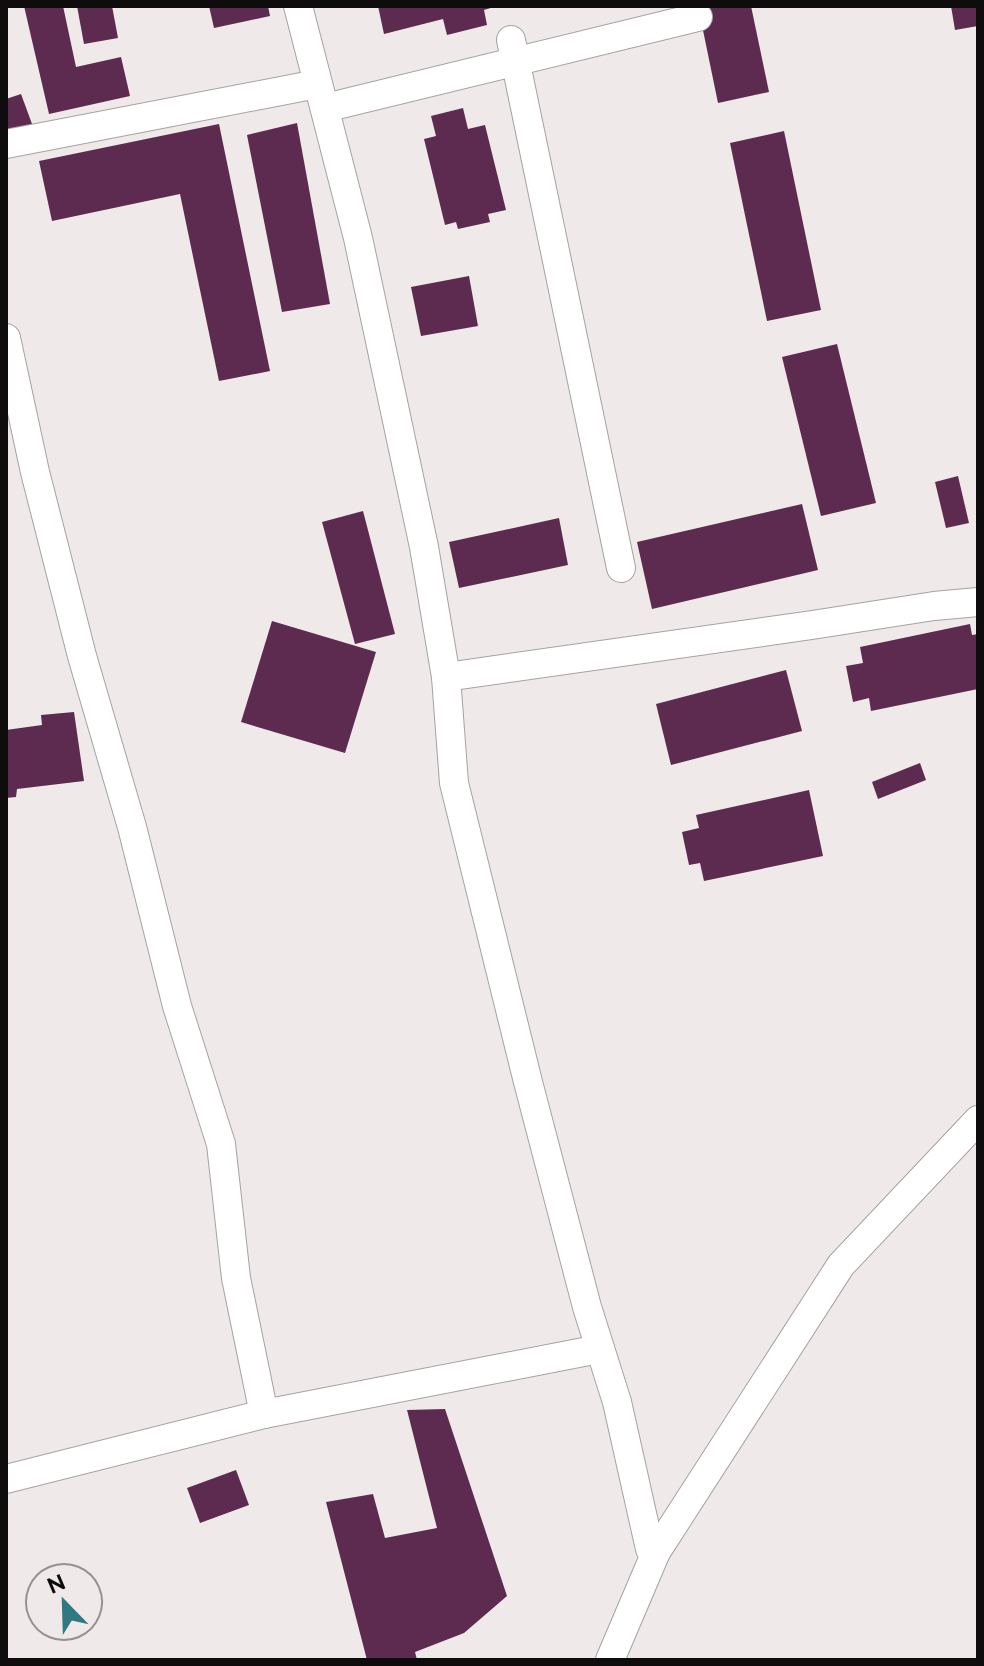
<svg xmlns="http://www.w3.org/2000/svg" width="984" height="1666" font-family="Raleway,sans-serif">
<style>
.building{fill:#5d2b4f}
.lines{fill:none;stroke-linecap:round;stroke-linejoin:round}
.minor-casing{stroke:#a8a1a2;stroke-width:30}
.minor{stroke:#fff;stroke-width:28}
</style>
<rect width="100%" height="100%" fill="#f0e9e9"/>
<g class="building">
<polygon points="24,6 63,6 76,67 121,57 130,96 49,114"/>
<polygon points="77,6 112,6 118,38 84,44"/>
<polygon points="209,6 268,6 270,16 214,28"/>
<polygon points="378,6 494,6 494,7 484,10 487,25 447,35 443,19 384,34"/>
<polygon points="698,6 751,6 769,92 718,103"/>
<polygon points="951,6 978,6 978,26 955,30"/>
<polygon points="21,94 35,132 6,140 6,99"/>
<polygon points="463,108 468,129 485,125 506,210 488,214 490,222 458,229 456,222 445,225 424,139 436,136 431,116"/>
<polygon points="297,123 330,304 282,312 247,135"/>
<polygon points="219,124 270,371 219,381 180,194 52,221 39,161"/>
<polygon points="784,131 821,310 767,321 730,143"/>
<polygon points="469,276 478,326 421,336 411,287"/>
<polygon points="837,344 876,503 821,516 782,357"/>
<polygon points="958,476 969,523 946,528 935,482"/>
<polygon points="802,504 818,570 652,609 637,542"/>
<polygon points="363,511 395,634 355,644 322,522"/>
<polygon points="559,518 568,565 459,588 449,542"/>
<polygon points="272,621 376,652 345,753 241,722"/>
<polygon points="970,624 972,635 978,634 978,689 871,711 869,698 853,702 846,666 863,663 860,647"/>
<polygon points="786,670 802,731 671,765 656,704"/>
<polygon points="74,712 84,781 17,789 16,797 6,798 6,730 42,725 41,715"/>
<polygon points="920,763 926,780 878,799 872,782"/>
<polygon points="809,790 823,856 704,881 700,863 689,865 682,832 699,828 696,815"/>
<polygon points="445,1409 507,1596 464,1633 415,1652 417,1660 367,1660 326,1502 373,1494 385,1538 437,1528 407,1410"/>
<polygon points="236,1470 249,1505 200,1523 187,1488"/>
</g>
<g class="lines">
<g class="minor-casing">
<g id="minor">
<polyline points="298,6 358,238 424,547 446,677 454,783 528,1082 587,1307 617,1402 650,1549 656,1552 610,1660"/>
<polyline points="511,40 621,568"/>
<polyline points="325,108 698,17"/>
<polyline points="6,144 317,84"/>
<polyline points="6,338 35,472 82,656 132,827 177,1006 221,1144 236,1278 264,1414"/>
<polyline points="446,677 812,625 934,606 978,602"/>
<polyline points="6,1479 264,1414 599,1349"/>
<polyline points="656,1552 841,1265 978,1120"/>
</g>
</g>
<use href="#minor" class="minor"/>
</g>
<rect width="984" height="1666" fill="none" stroke="#0e0c0c" stroke-width="16"/>
<g transform="translate(64 1602) rotate(337)"><circle r="38" fill="#f0e9e9" stroke="#969191" stroke-width="2"/>
<path d="M0-6L14 30L0 20L-14 30Z" fill="#307980"/>
<text y="-12" font-size="22" font-weight="bold" text-anchor="middle" fill="#0e0c0c">N</text>
</g>
</svg>
